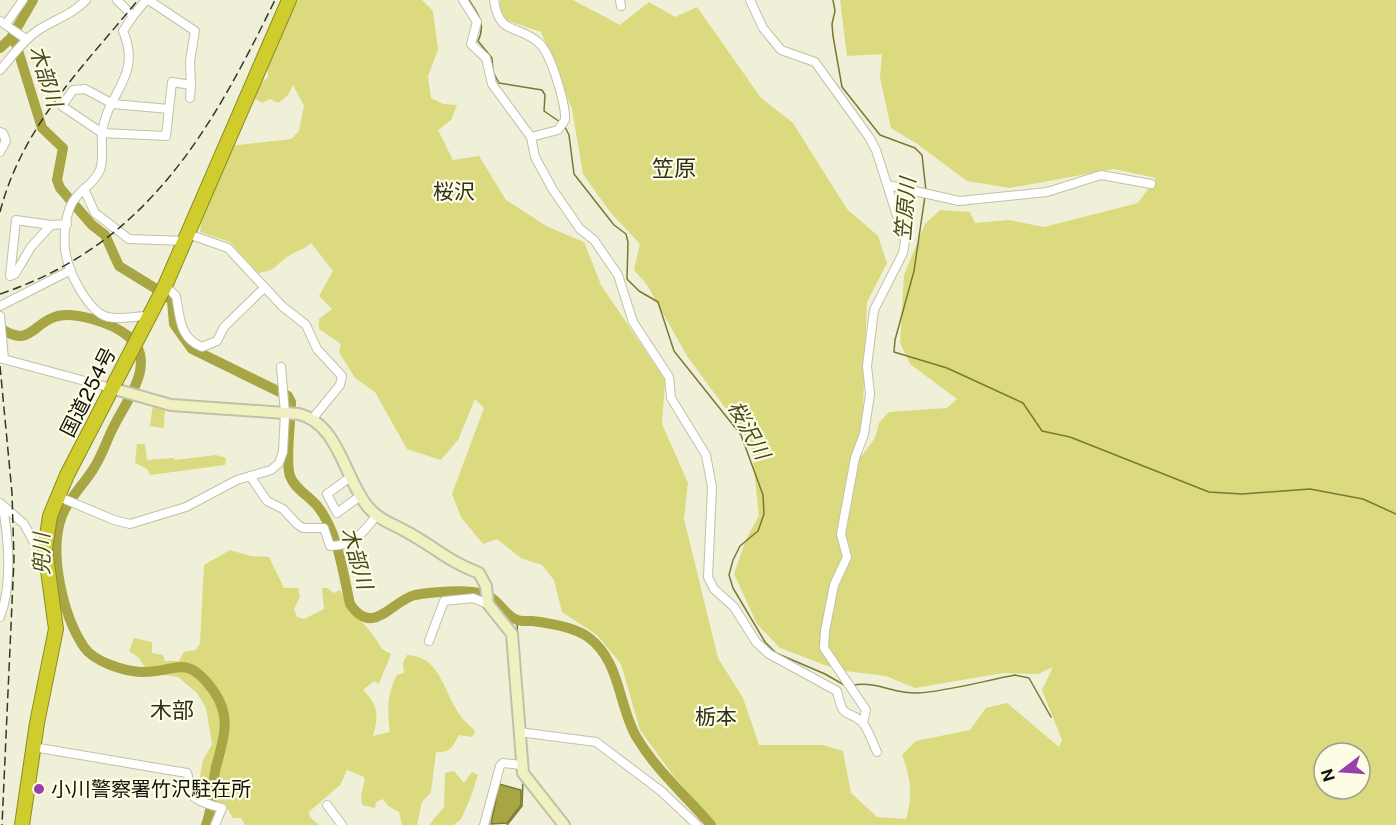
<svg xmlns="http://www.w3.org/2000/svg" width="1396" height="825" font-family="'Public Sans','Noto Sans JP',sans-serif">
<style>
.green{fill:#dbda7f;fill-rule:evenodd}
.water{fill:#a7a544;stroke:#7a7933;stroke-width:1.5}
.lines{fill:none;stroke-linecap:round;stroke-linejoin:round}
.stream{stroke:#7a7933;stroke-width:1.5}
.river{stroke:#a7a544;stroke-width:10}
.street-casing{stroke:#c0c1a9;stroke-width:10}
.secondary-casing{stroke:#c0c1a9;stroke-width:14}
.highway-casing{stroke:#8d8b21;stroke-width:16}
.street{stroke:#fff;stroke-width:8}
.secondary{stroke:#f1f0c0;stroke-width:10}
.highway{stroke:#cfcc2e;stroke-width:14}
.rail{stroke:#36362b;stroke-width:1.5;stroke-dasharray:9 4.5;stroke-linecap:butt}
.poi-dot{fill:#9640ae;stroke:#fcfde4;stroke-width:2}
.labels{text-anchor:middle;dominant-baseline:central;stroke-width:4.5;stroke-linejoin:round;paint-order:stroke}
.street-label{font-size:20px;fill:#12120a;stroke:#fcfde4}
.poi-label{font-size:20px;fill:#12120a;stroke:#fcfde4;text-anchor:start}
.water-label{font-size:21px;font-style:italic;fill:#4a4a21;stroke:#fcfde4}
.neighbourhood-label{font-size:21px;fill:#2f2f1c;stroke:#fcfde4}
.quarter-label{font-size:22px;fill:#2f2f1c;stroke:#fcfde4}
</style>
<rect width="100%" height="100%" fill="#eff0d7"/>
<g class="green">
<path d="M295 0H422L433 11 438 50 428 76 431 98 443 104 457 105 451 120 438 130 453 160 479 156 506 200 548 227 584 242 601 285 665 380 662 424 688 483 684 519 718 658 743 698 759 745H823L843 751 851 793 877 817 906 819C913 794 911 779 902 755L916 741 970 730 986 708 1007 703 1059 747 1062 740 1042 690 1053 667 1038 674 1003 673 915 688 886 676 838 670 780 648 757 624 734 574 746 539 759 516 751 443 687 356 647 285 634 270 640 244 610 212 583 174 572 109 541 32 506 20 500 8V0H573L620 25 649 2 675 17 697 7 761 98 793 123 847 209 878 236 887 263 867 302 861 457 875 438 879 423 889 412 947 408 957 399 910 364 900 343 904 275 925 224 940 210 970 212 975 223 1009 220 1044 227 1138 203 1156 178 1114 169 1010 188 967 181 916 143 891 128 880 78 882 54 847 56 840 0H1396V825H717L675 778 640 730 621 664 597 635 562 612 554 580 542 565 521 558 497 539 483 544 461 517 452 494 484 408 475 399 458 440 441 460 407 449 375 392 355 378 339 352 341 344 319 329V319L332 309 319 296 333 271 311 243C304 250 295 251 287 257 274 266 276 271 258 273L230 242 200 232 202 217 229 146 291 139 299 131 304 106 293 85 288 95 278 103 270 99 262 103 254 98 256 88 268 77 267 60ZM1324 753H1360V789H1324Z"/>
<polygon points="153,404 165,407 164,428 150,426"/>
<polygon points="137,444 145,444 147,460 174,458 175,460 216,455 226,458 225,465 150,475 147,469 135,463"/>
<path d="M230 550 250 556 269 557 284 588H298L300 597 294 609 297 617 304 619 324 609 322 588H327L334 593 340 590C352 614 370 627 382 649L391 654 379 684 374 681 363 690C378 705 379 715 373 736L390 732C387 711 387 693 397 675L404 673 403 663 407 655C438 656 443 687 456 709 460 717 468 724 475 731L472 737 459 735C453 746 451 753 436 752L431 792 422 802 417 825H402L399 812 388 806 383 799 376 802 375 808 362 805C359 791 366 786 364 777L347 770 340 785 309 812 310 817 319 825H245L241 818H233L225 805 207 801 202 794 200 777 203 760 212 744 206 708 197 693 178 677 148 673 139 658 129 651 134 638 152 642V653L163 655 165 661H179L184 652 196 650 200 643 204 565Z"/>
<polygon points="454,771 464,783 472,772 478,775 470,799 461,819 454,825 429,825 444,807 445,773"/>
</g>
<polygon class="water" points="499,784 521,790 521,805 507,823 491,824"/>
<g class="lines">
<g class="stream">
<path d="M469 0C479 15 486 24 478 41L492 58 493 72 499 83 542 90 545 95 544 111 560 122"/>
<polyline points="833,0 835,11 832,24 833,36 842,87 880,135 915,148 922,155 926,191"/>
<polyline points="564,125 569,135 574,174 614,225 626,234 628,242 627,279 639,291 658,302 674,351 741,435 763,495 764,514 758,531 740,546 733,560 729,575 733,588 765,642 776,653 825,674 846,686"/>
<polyline points="925,196 914,271 895,340 894,352 947,368 1023,403 1042,431 1070,437 1209,492 1242,494 1310,489 1363,499 1396,514"/>
<polyline points="517,621 518,647"/>
<path d="M853 685C878 681 894 694 917 693 950 691 983 681 1015 675L1029 678 1051 717"/>
<polyline points="522,697 525,730"/>
<polyline points="507,825 522,806 523,780"/>
</g>
<g class="river">
<polyline points="11,38 16,44 42,128 63,148 57,180 60,188 92,225 105,235 119,266 158,290"/>
<polyline points="0,48 11,38 33,0"/>
<path d="M167 296 172 301 174 324 192 349 288 396 291 402C291 422 285 460 290 476 295 490 310 496 318 507 338 532 343 573 350 604 373 638 391 601 415 595 431 592 468 589 483 594 498 598 502 612 515 619 520 622 526 621 532 621 549 623 574 627 588 637 621 661 618 706 637 738 657 771 686 796 711 825"/>
<path d="M0 328C28 347 31 327 52 318 71 309 112 323 128 336 159 362 126 401 114 426 106 441 102 457 92 471 83 485 67 501 62 516 48 552 63 616 84 647 94 662 124 671 141 672 176 673 185 652 213 690 231 715 225 735 217 763 211 783 214 805 206 825"/>
</g>
<g class="street-casing">
<g id="street">
<path d="M117 0 133 16 123 31C143 77 106 93 102 134 101 147 104 158 100 170 94 185 77 191 71 205 65 217 63 242 66 255 69 273 89 313 108 317 120 320 136 316 149 316"/>
<path d="M463 0 477 22 471 44 486 58 492 84 531 137 535 157 553 190 580 229 594 240 618 275 633 322 669 377 671 398 706 455 712 487 708 577 714 589 734 607 756 642 769 654 837 691C844 722 845 707 862 722 868 728 873 744 877 752"/>
<path d="M494 0C499 36 517 24 538 42 551 52 566 105 565 120L558 130 531 137"/>
<polyline points="620,0 621,6"/>
<polyline points="750,0 763,28 781,50 815,62 869,137 876,150 905,241 903,253 874,310 867,366 870,394 864,434 855,458 841,534 847,557 834,585 825,631 824,648 866,710 863,723"/>
<polyline points="133,16 146,0 150,1 195,31 190,61 191,85"/>
<polyline points="0,21 26,39"/>
<polyline points="6,24 23,0"/>
<path d="M0 70C12 57 22 41 37 31 53 20 72 15 86 0"/>
<polygon points="85,89 113,104 169,109 166,136 102,133 62,106 73,90"/>
<polyline points="169,109 172,82 191,85 190,98"/>
<polyline points="0,132 3,133 6,141 0,152"/>
<polyline points="888,185 959,201 1047,192 1101,175 1151,184"/>
<polyline points="84,189 95,213 129,239 185,241"/>
<polyline points="51,225 31,247 15,274 10,276 16,220 51,225 67,224"/>
<polyline points="188,234 228,248 282,306 306,325 317,349 342,376 340,385 313,418"/>
<path d="M165 286 176 296C180 317 179 338 202 347L217 341 224 327 264 288"/>
<polyline points="0,306 71,270"/>
<polyline points="0,316 4,359"/>
<polyline points="0,358 111,388"/>
<path d="M250 476 267 501 283 509 297 524 303 528H324L330 546C353 546 363 533 377 515"/>
<polyline points="349,478 327,494 337,513 360,496"/>
<polyline points="57,496 114,520 130,524 186,507 237,480 271,470 279,463 283,452 285,413 281,367"/>
<polyline points="0,503 24,524 35,544 45,549"/>
<path d="M0 617C12 586 9 541 3 508"/>
<polyline points="429,641 444,601 473,598 488,604"/>
<polyline points="519,732 596,742 661,791 697,825"/>
<path d="M33 747 187 773C190 778 187 782 188 788 191 801 211 805 222 808L215 825"/>
<polyline points="327,805 342,825"/>
<polyline points="484,825 500,766 503,763 521,765"/>
</g>
</g>
<g class="secondary-casing">
<path id="secondary" d="M111 388 171 405 299 414C339 424 344 478 368 507 379 520 393 524 407 532 435 547 447 561 479 573L486 586 488 604 512 634 523 773 564 825"/>
</g>
<g class="highway-casing">
<polyline id="highway" points="22,825 37,723 56,629 45,549 50,516 67,475 165,286 289,0"/>
</g>
<use href="#street" class="street"/>
<use href="#secondary" class="secondary"/>
<use href="#highway" class="highway"/>
<g class="rail">
<path d="M0 212C22 126 84 66 138 0"/>
<path d="M0 294C147 245 211 131 275 0"/>
<polyline points="0,366 12,493 14,559 2,825"/>
</g>
</g>
<circle class="poi-dot" cx="39" cy="789" r="6"/>
<g class="labels">
<g class="street-label">
<text transform="translate(88 392) rotate(-63)">国道254号</text>
</g>
<g class="poi-label">
<text x="51" y="789">小川警察署竹沢駐在所</text>
</g>
<g class="water-label">
<text transform="translate(46 76) rotate(72)">木部川</text>
<text transform="translate(905 209) rotate(-85)">笠原川</text>
<text transform="translate(749 430) rotate(61)">桜沢川</text>
<text transform="translate(41 554) rotate(-90)">兜川</text>
<text transform="translate(357 558) rotate(74)">木部川</text>
</g>
<g class="neighbourhood-label">
<text x="454" y="191">桜沢</text>
<text x="716" y="716">栃本</text>
</g>
<g class="quarter-label">
<text x="674" y="168">笠原</text>
<text x="172" y="710">木部</text>
</g>
</g>
<g transform="translate(1342 771) rotate(253)"><circle r="28" fill="#fcfde4" stroke="#9e9f8d" stroke-width="1.5"/>
<path d="M0-4.5L10 22L0 15L-10 22Z" fill="#9640ae"/>
<text y="-9" font-size="16" font-weight="bold" text-anchor="middle" fill="#12120a">N</text>
</g>
</svg>
